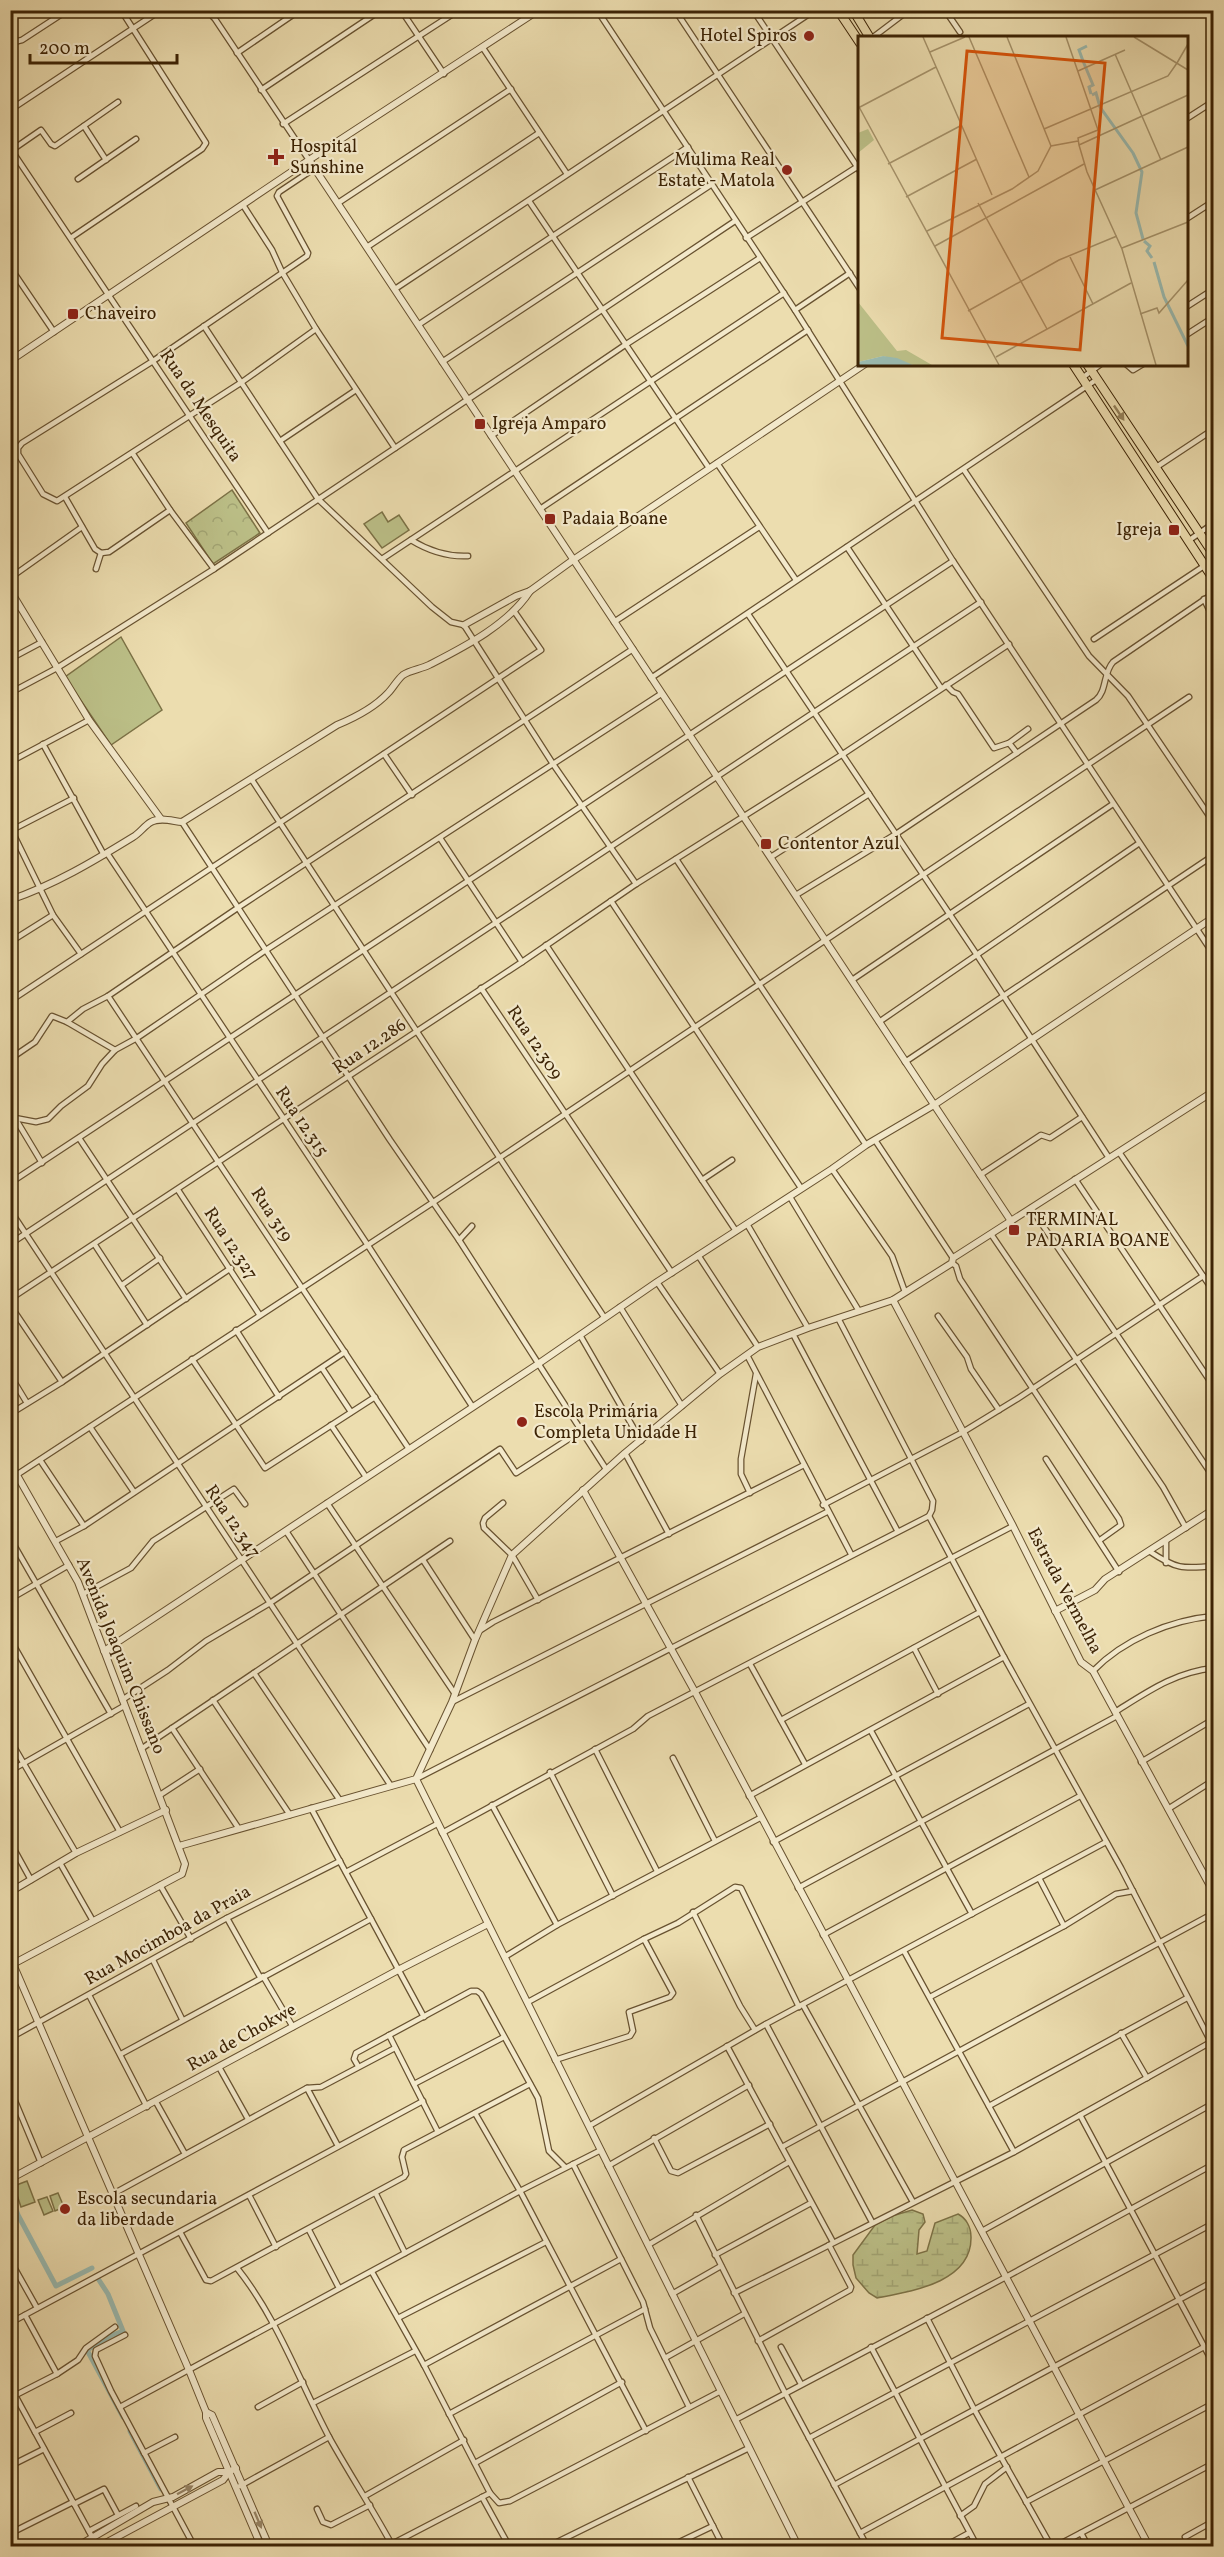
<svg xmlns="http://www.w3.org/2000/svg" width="1224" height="2557" font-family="Vollkorn,serif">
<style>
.wetland{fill:url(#wetland-marsh);stroke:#7c7246;stroke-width:1.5}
.park{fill:url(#park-crowns);stroke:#7c7246;stroke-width:1.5}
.pitch{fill:#bcc088;stroke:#7c7246;stroke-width:1.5}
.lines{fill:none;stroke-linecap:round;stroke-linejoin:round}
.canal{stroke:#9abbb1;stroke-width:5}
.minor-casing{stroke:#685230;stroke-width:7}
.tertiary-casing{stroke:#685230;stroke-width:8}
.trunk-casing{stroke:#3c2305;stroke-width:10}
.minor{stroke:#f3e9cb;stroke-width:4.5}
.tertiary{stroke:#f3e9cb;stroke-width:6}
.trunk{stroke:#ecddaf;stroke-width:8}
.oneway{fill:#94805a}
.oneway2{fill:#988668}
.poi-dot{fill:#8f2418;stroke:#f3e9cb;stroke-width:2}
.labels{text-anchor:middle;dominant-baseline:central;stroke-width:4.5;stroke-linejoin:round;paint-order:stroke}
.poi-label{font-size:18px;fill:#3c2305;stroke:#f3e9cb;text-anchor:start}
.street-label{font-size:18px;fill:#3c2305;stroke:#f3e9cb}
.inset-river{fill:none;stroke:#9abbb1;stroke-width:3}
.inset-road{fill:none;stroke:#a6936b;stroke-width:1.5}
.view{fill:#d7540b;fill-opacity:0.15;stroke:#d7540b;stroke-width:3}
.inset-edge{fill:none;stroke:#3c2305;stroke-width:3}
</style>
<defs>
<pattern id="wetland-marsh" width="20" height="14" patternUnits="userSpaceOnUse" patternTransform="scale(1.5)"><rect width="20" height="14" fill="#bcc088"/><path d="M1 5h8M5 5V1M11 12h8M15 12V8" fill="none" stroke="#a2a574"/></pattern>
<pattern id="park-crowns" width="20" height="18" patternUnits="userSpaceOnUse" patternTransform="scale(1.5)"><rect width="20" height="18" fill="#bcc088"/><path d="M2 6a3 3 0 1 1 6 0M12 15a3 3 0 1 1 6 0" fill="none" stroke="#a2a574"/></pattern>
</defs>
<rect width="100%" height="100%" fill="#ecddaf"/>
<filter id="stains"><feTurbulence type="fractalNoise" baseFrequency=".00333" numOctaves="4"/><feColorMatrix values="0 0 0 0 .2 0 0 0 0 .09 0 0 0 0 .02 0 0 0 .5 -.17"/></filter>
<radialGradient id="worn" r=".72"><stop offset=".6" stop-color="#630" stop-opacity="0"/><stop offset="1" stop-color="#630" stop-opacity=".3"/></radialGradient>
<path class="wetland" d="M912 2210 923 2214 925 2222 919 2230 917 2254 927 2251 935 2223 958 2214C966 2218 971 2227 971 2237 972 2282 913 2291 877 2298L869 2293 856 2278 853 2265V2255L875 2225 892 2216Z"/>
<polygon class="park" points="232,490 260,533 213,564 186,523"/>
<g class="pitch">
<polygon points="382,512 388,522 399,515 409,530 382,548 364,524"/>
<polygon points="121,637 162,710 111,745 65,677"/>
<polygon points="27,2181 35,2202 21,2207 14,2186"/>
<polygon points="58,2193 64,2207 55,2211 50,2196"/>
<polygon points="47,2197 53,2211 44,2215 38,2200"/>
</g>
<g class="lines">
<g class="canal">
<polyline points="10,2194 18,2215 56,2286 92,2268"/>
<polyline points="97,2277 108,2294 123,2331 110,2336 87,2350 123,2417"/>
<polyline points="130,2431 161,2489"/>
</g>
<g class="minor-casing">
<g id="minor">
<polyline points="209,10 309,160"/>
<polyline points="401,10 444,74"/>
<polyline points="597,10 795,310 953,561 1214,955"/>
<polyline points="675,10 860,289"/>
<polyline points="753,10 860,171"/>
<polyline points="945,10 960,32"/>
<polyline points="213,17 223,10"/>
<polyline points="872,38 909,10"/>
<polyline points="10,43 22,40 68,10"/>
<polyline points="483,48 567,174"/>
<polyline points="237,53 300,10"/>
<polyline points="261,90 381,10"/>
<polyline points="10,110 161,10"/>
<polyline points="1186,119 1214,101"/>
<polyline points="283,124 459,10"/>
<polyline points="84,126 106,160"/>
<polyline points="10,148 268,533"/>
<polyline points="12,150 41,130 51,144 55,146 118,102"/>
<polyline points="315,168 279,192 277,196 308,253 307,256 153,361 22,443 18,448 18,454 43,494 57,501 242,382 316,329"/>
<polyline points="78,179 136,139"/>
<polyline points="529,201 709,468"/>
<polyline points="338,203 511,89"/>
<polyline points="243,205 272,250 282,272 316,329 395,448"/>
<polyline points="1186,219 1214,201"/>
<polyline points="72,237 202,149 206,143 121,10"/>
<polyline points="746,238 860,165"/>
<polyline points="367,247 539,133"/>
<polyline points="10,267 54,332"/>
<polyline points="395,289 815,10"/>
<polyline points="1186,307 1214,289"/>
<polyline points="795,310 850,273"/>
<polyline points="418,325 688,147"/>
<polyline points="204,326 318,499 432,607 451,622 464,625 553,764 636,884"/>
<polyline points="1186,335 1214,317"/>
<polyline points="442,362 712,184"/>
<polyline points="1126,364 1133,370 1143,364"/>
<polyline points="1082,378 1101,364"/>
<polyline points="491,436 625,345 760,258"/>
<polyline points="280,441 356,390"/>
<polyline points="133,454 170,510 214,569"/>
<polyline points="717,463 796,580"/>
<polyline points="1155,468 1214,429"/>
<polyline points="964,470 1089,656 1128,696 1214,823"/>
<polyline points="65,497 95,549 101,553 109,552 170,510"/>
<polyline points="540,509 808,330"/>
<path d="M411 540C429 551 447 557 468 556"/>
<polyline points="1188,541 1214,523"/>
<polyline points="847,547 941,688"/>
<polyline points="382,559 784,293"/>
<polyline points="96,569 101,553"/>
<polyline points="10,578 82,527"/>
<polyline points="1204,599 1214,620"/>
<polyline points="10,612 19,607"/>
<polyline points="748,614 977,955 1109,1158"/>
<polyline points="614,622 759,527"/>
<polyline points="1094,639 1204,566"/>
<polyline points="10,659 42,642"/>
<polyline points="651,678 1096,380"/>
<polyline points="946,685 953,692 958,694 994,748 1009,743 1017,753"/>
<polyline points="10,693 57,668 214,569 735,221"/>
<polyline points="1009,743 1028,729"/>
<polyline points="43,744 104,855"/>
<polyline points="384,754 412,795"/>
<polyline points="10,762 89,720"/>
<polyline points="252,780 604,1317"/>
<polyline points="182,822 390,1140 459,1240 606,1469"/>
<polyline points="10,827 53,915 81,954"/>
<polyline points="10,831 74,798"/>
<polyline points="440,838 522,962"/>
<polyline points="107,853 367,1244 472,1406"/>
<polyline points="771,857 869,794"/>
<polyline points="676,859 866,1145"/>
<path d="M796 895 896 834 1096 700C1107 691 1103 673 1113 662L1214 593"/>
<polyline points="611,901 801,1188"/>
<polyline points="10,942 53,915"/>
<polyline points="546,945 736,1231"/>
<polyline points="852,980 1113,804"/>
<polyline points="481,988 672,1273"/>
<polyline points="108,996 409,1449"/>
<polyline points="10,1001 541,650 514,611"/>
<polyline points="67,1022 115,1050"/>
<polyline points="879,1022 1138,844"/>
<polyline points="10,1059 35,1042 52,1016 67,1022 83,1009 108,996 239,907 633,649"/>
<polyline points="905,1062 1214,855"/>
<polyline points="15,1118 42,1163"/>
<polyline points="10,1121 15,1118 36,1122 48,1119 61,1106 88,1086 102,1064 115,1050 137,1038 266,950 661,694"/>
<polyline points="79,1138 186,1299"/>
<polyline points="875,1140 953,1258"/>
<polyline points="1119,1152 1214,1292"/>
<polyline points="832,1169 892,1256 905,1292"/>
<polyline points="980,1175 1041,1135 1050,1138 1082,1117"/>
<polyline points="1075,1179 1214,1387"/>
<polyline points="702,1180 732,1160"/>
<polyline points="10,1183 953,561"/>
<polyline points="178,1190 259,1314"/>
<polyline points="790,1197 859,1311"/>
<polyline points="1031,1208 1214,1478"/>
<polyline points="10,1210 391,1786"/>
<polyline points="747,1224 808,1328"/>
<polyline points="991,1234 1163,1487 1186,1528"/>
<polyline points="459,1240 472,1226"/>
<polyline points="10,1244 981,602"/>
<polyline points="95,1245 147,1325"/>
<polyline points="698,1255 758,1347"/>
<polyline points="952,1263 956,1266 960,1279 1119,1519 1121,1525 1100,1540"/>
<polyline points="657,1282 720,1374"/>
<polyline points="122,1285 160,1258"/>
<polyline points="10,1299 522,962 636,884 843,754 1009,644"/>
<polyline points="10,1305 62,1382"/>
<polyline points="620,1307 682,1406"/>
<polyline points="938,1316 967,1357 971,1369 999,1410"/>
<polyline points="236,1330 279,1397"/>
<polyline points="793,1334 897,1530"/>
<polyline points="580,1335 641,1441"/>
<polyline points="747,1355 851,1554"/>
<polyline points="192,1359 265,1468 375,1397"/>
<polyline points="322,1368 351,1412"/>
<polyline points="10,1375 27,1403"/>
<polyline points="10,1414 62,1382 231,1268"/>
<polyline points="331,1425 366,1477"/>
<polyline points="90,1427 134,1492"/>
<polyline points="625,1453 669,1534"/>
<polyline points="1046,1459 1119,1572"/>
<polyline points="40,1460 84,1526"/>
<polyline points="18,1474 432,1203 1189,697"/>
<polyline points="750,1493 741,1474 741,1459 756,1374"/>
<polyline points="327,1503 455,1694"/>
<polyline points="503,1503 485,1518 483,1523 484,1528 512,1555 538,1600"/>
<polyline points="823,1505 963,1432 1017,1399 1203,1276"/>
<polyline points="929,1516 1004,1657 1121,1868 1214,2048"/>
<polyline points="286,1531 430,1750"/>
<polyline points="10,1538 111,1714"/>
<polyline points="56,1541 84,1526 345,1352"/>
<polyline points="1166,1542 1166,1563"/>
<path d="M1149 1551C1176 1569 1182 1569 1214 1566"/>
<polyline points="423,1560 475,1640"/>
<polyline points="83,1594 131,1568 153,1541 234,1489 245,1504"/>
<polyline points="10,1599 69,1565"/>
<polyline points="479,1631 493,1622 804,1465"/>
<polyline points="10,1639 120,1832"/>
<polyline points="914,1648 938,1694"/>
<polyline points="750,1664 805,1764"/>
<path d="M1093 1671C1123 1640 1170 1620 1214 1616"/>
<polyline points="254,1673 339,1799"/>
<polyline points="122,1700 168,1670 206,1641 270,1603 500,1449 516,1473 581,1431"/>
<polyline points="213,1700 290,1815"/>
<polyline points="452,1702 827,1512"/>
<path d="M1115 1712C1147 1692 1175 1672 1214 1668"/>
<polyline points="781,1720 980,1612"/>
<polyline points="172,1728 239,1829"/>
<polyline points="871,1731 972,1914"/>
<polyline points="10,1740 76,1853"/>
<polyline points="141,1749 450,1541"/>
<polyline points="595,1749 657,1871"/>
<polyline points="673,1758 715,1841"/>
<polyline points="1141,1762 1214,1719"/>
<polyline points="10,1771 124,1706"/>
<polyline points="550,1772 613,1896"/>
<polyline points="416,1779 929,1516 932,1510 933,1501 838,1318"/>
<polyline points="160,1795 200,1769"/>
<polyline points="749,1796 1004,1657"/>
<polyline points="492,1805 557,1925"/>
<polyline points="311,1808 424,2017"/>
<polyline points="1168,1809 1214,1780"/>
<polyline points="442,1833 633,1729 648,1716 1013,1526"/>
<polyline points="10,1842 31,1880"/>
<polyline points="773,1842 1029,1704"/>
<polyline points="60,1863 93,1921"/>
<polyline points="346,1872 437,1824"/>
<polyline points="1039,1878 1064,1926"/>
<polyline points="160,1885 191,1939"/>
<polyline points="798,1888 1117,1716"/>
<polyline points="693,1912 740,2006 755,2030"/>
<polyline points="227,1918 260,1977"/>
<polyline points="823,1935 1080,1796"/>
<polyline points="644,1939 678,1923 735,1887 741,1888 799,2007"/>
<polyline points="904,1951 1014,2152"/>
<polyline points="506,1956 557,1925 760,1818"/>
<polyline points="153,1960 182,2019"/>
<polyline points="263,1976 293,2027"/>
<polyline points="89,1995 147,2107"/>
<polyline points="930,1997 1064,1926 1116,1894 1133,1891"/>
<polyline points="528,2002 644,1939 673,1993 670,1997 629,2012 633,2031 630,2036 555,2060"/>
<polyline points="803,2005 913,2202"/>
<polyline points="766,2024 872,2222"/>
<polyline points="1121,2033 1147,2078"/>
<polyline points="389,2035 438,2132"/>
<polyline points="10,2038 227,1918 340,1861"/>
<polyline points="727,2046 833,2242"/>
<polyline points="121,2054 371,1919"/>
<polyline points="358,2066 354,2059 356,2053 471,1991 477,1991 481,1994 538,2098 549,2151 565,2167"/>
<polyline points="219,2067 248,2119"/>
<polyline points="414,2084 504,2037"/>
<polyline points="307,2088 338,2146"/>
<polyline points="10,2089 41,2163"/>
<polyline points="156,2102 185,2154"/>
<polyline points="989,2106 1187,1998"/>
<polyline points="475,2113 520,2191 646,2431"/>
<polyline points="1080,2115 1214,2365"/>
<polyline points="589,2126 766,2024 1106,1842"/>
<polyline points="654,2138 671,2171 678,2173 770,2124"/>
<polyline points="782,2147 1214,1913"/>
<polyline points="573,2164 643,2302 650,2328 689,2407"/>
<polyline points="608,2166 749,2085"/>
<polyline points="376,2194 405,2253"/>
<polyline points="111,2195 307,2088 321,2087 395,2048"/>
<polyline points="249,2195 276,2247"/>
<polyline points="696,2215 785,2393 867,2546"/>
<polyline points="309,2230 339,2288"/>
<polyline points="982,2231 1214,2103"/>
<polyline points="180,2232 206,2280 211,2281 404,2177 406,2174 402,2157 404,2150 530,2084"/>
<polyline points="648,2245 789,2162"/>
<polyline points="715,2255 811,2203"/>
<polyline points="10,2260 37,2308"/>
<path d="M237 2268C277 2318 299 2380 329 2437 349 2473 372 2508 392 2545"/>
<polyline points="372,2272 424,2365 490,2493 499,2503 510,2501 719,2392"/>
<polyline points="734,2293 1014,2152 1211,2042"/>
<polyline points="672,2294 721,2266"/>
<polyline points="25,2315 57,2374"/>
<polyline points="398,2318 546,2242"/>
<polyline points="927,2318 974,2409 1051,2546"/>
<polyline points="10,2323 423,2101"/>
<polyline points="125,2335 96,2350 95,2356 111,2391 194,2546"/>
<polyline points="758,2341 850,2290 851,2287 829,2245"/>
<polyline points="781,2347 801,2384"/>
<polyline points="871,2347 977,2546"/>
<polyline points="665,2358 744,2314"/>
<polyline points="424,2365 621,2259"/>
<polyline points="10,2386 97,2546"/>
<polyline points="10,2398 57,2374 78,2360 86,2348 115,2327"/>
<polyline points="313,2403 415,2351"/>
<polyline points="120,2407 520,2191 601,2150"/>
<polyline points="258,2407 303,2382"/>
<polyline points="449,2414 645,2309"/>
<polyline points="735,2420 1006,2277 1214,2164"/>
<polyline points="35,2432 71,2413"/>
<polyline points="809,2438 1214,2223"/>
<polyline points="144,2453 175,2437"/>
<polyline points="475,2463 622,2382"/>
<polyline points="10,2466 44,2449"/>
<polyline points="688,2477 723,2546"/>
<polyline points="834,2485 1214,2281"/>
<polyline points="240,2486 329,2437"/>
<polyline points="365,2496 464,2440"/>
<polyline points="482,2497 509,2546"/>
<polyline points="1026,2502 1214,2403"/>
<polyline points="74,2504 104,2489 118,2515"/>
<polyline points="317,2509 323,2522 331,2525 370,2505"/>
<polyline points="960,2516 974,2506 985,2484 1007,2467"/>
<polyline points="10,2530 17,2530 73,2502"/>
<polyline points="89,2531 136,2506"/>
<polyline points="860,2533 1204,2347"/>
<polyline points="1081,2533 1088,2546"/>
<polyline points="1185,2537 1214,2521"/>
<polyline points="388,2546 490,2493"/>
<polyline points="498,2546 507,2542"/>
<polyline points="549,2546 749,2448"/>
<polyline points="671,2546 713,2526"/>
<polyline points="945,2546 969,2533"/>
<polyline points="1056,2546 1214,2463"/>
</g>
</g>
<g class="tertiary-casing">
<g id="tertiary">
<polyline points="309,160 1011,1221"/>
<polyline points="10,361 309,160 539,10"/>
<polyline points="10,590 89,720 161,819"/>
<polyline points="464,625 516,596 530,591 573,560 865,364"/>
<path d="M10 900C54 885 94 861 133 837 140 833 144 826 151 822 160 817 172 821 182 822L337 725C354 718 375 707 388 693 393 688 397 680 403 675 410 670 421 669 429 665 464 647 508 625 530 591"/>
<polyline points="893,1300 1013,1526 1081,1662 1093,1671 1214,1893"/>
<polyline points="10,1463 78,1582 185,1864 182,1874 176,1877 13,1964 189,2370 206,2412 206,2418 261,2546"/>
<polyline points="583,1490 695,1692 1149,2546"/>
<polyline points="1055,1611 1095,1590 1105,1579 1214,1509"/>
<polyline points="104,1651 538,1364 657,1282 832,1169 866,1145 934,1105 1214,917"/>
<polyline points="416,1779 798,2546"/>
<polyline points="179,1846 416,1779 452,1702 475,1640 512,1555 625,1453 720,1374 758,1347 808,1328 893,1300 952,1263 953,1258 1214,1091"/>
<polyline points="10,1892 76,1853 166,1810"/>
<polyline points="10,2179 400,1969 488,1924"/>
<polyline points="206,2412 212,2415 269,2546"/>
<polyline points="78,2546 153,2502 173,2497 218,2472 229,2472 236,2468"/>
<polyline points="100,2546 223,2480 229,2472"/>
</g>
</g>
<g class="trunk-casing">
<g id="trunk">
<polyline points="838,10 860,43"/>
<polyline points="853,10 870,38"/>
<polyline points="1073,364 1214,580"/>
<polyline points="1087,364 1214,555"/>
</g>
</g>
<use href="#minor" class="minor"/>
<use href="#tertiary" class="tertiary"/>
<use href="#trunk" class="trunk"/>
</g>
<defs><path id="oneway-solid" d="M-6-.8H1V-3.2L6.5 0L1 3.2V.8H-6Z" transform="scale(1.5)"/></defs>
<use class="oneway" href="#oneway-solid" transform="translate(1119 413) rotate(56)"/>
<g class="oneway2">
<use href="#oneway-solid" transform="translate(185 2490) rotate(-28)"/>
<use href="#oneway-solid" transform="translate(258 2520) rotate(67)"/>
</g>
<g class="poi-dot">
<circle cx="809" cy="36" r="6"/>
<path d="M273 148h6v6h6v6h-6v6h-6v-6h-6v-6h6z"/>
<circle cx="787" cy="170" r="6"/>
<rect x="67" y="308" width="12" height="12" rx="3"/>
<rect x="474" y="418" width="12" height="12" rx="3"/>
<rect x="544" y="513" width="12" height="12" rx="3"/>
<rect x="1168" y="524" width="12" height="12" rx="3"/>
<rect x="760" y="838" width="12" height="12" rx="3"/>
<rect x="1008" y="1224" width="12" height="12" rx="3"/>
<circle cx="522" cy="1422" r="6"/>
<circle cx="65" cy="2209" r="6"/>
</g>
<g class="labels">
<g class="poi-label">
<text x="797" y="36" text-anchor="end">Hotel Spiros</text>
<text x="290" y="147">Hospital<tspan x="290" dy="21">Sunshine</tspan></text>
<text x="775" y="160" text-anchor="end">Mulima Real<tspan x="775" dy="21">Estate - Matola</tspan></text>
<text x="85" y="314">Chaveiro</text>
<text x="492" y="424">Igreja Amparo</text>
<text x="562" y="519">Padaia Boane</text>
<text x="1162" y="530" text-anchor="end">Igreja</text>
<text x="778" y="844">Contentor Azul</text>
<text x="1026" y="1220">TERMINAL<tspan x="1026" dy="21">PADARIA BOANE</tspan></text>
<text x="534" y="1412">Escola Primária<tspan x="534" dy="21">Completa Unidade H</tspan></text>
<text x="77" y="2199">Escola secundaria<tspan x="77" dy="21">da liberdade</tspan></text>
</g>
<g class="street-label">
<text transform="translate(200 406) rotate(56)">Rua da Mesquita</text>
<text transform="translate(534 1043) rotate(56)">Rua 12.309</text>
<text transform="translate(370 1047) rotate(-34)">Rua 12.286</text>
<text transform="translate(301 1122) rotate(56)">Rua 12.315</text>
<text transform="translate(271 1215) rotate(57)">Rua 319</text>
<text transform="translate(230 1244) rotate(57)">Rua 12.327</text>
<text transform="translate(232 1522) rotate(56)">Rua 12.347</text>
<text transform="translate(1064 1591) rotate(62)">Estrada Vermelha</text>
<text transform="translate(120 1656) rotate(68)">Avenida Joaquim Chissano</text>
<text transform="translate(168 1936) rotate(-29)">Rua Mocimboa da Praia</text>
<text transform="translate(242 2038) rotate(-29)">Rua de Chokwe</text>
</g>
</g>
<g transform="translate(858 36)">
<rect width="330" height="330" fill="#ecddaf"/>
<path d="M0 266 39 315 48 314 74 329H55L25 320 0 326Z" fill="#bcc088"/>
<path d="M10 93 16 104 0 117V97Z" fill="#bcc088"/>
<path d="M25 320 39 322 55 329H0V326Z" fill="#9abbb1"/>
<path class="inset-river" d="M225 25 221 14 229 10M225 25 235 49 231 51 233 58M234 59 238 57 242 71 275 117M275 117 284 136 278 177 285 203M286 205 292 210 289 215 294 222M296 226 306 261 330 310"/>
<path class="inset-road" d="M65 1 134 159M111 1 171 141M149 1 193 110M208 1 240 94 220 102 221 109 229 136 264 213 298 329M276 1 330 34M72 16 107 1M257 18 303 124M319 27 330 8M220 35 267 14M0 69 141 329M2 71 78 31M186 93 310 40 319 27M221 109 330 59M30 128 104 89M237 154 330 111M48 161 119 123M120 167 189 293M69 195 154 153 180 135 193 110 220 105M77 210 226 128M264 212 330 186M212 221 235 268M110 275 201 224 259 200M282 278 299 272 301 277 330 244M138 321 273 247"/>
<path class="view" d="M109 15 247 27 222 314 84 302Z"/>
<rect width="330" height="330" class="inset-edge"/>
</g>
<rect width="1224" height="2557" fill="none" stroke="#ecddaf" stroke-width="36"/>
<rect x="12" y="12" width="1200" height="2533" fill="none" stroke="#3c2305" stroke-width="3"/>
<rect x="18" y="18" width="1188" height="2521" fill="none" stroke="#3c2305" stroke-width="1.5"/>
<path d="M30 54v9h147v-9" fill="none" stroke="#3c2305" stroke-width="3"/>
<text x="39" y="54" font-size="18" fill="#3c2305" stroke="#f3e9cb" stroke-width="4.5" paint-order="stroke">200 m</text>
<rect width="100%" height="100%" filter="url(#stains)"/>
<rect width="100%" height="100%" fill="url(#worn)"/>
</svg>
